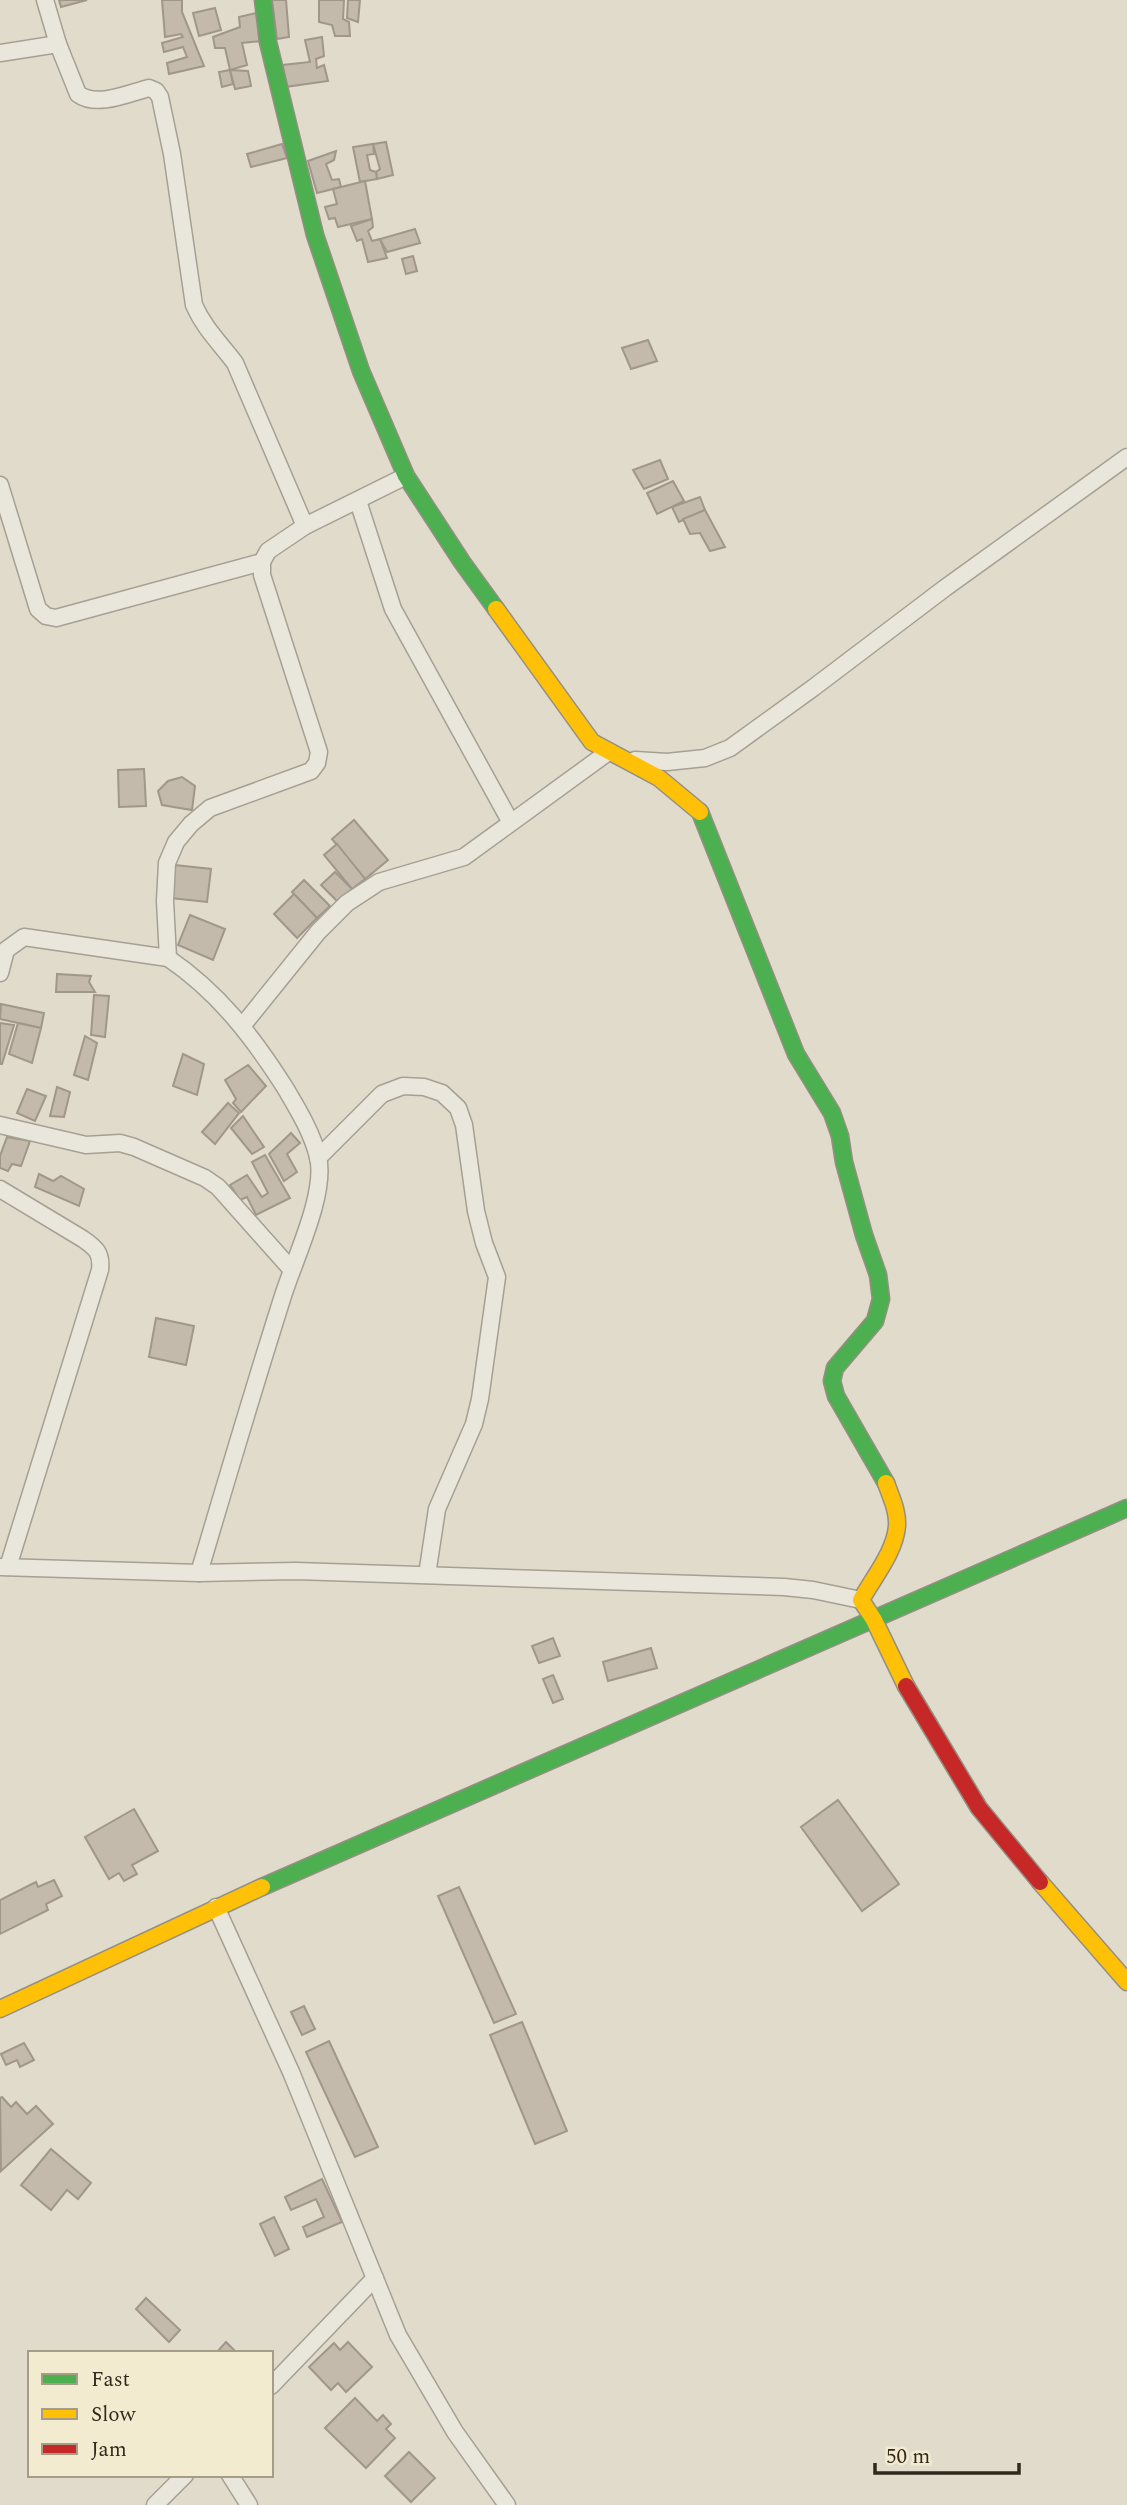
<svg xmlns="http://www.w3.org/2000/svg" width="1127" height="2505" font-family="Spectral,serif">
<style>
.building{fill:#c3baab;stroke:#a0978a;stroke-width:2}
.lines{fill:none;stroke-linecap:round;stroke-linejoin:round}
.street-casing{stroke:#a5a094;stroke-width:19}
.fast-casing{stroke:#958f83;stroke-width:19}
.slow-casing{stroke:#958f83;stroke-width:19}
.jam-casing{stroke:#958f83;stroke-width:19}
.street{stroke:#e9e6db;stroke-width:16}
.fast{stroke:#4caf50;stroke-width:16}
.slow{stroke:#ffc107;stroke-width:16}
.jam{stroke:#c62828;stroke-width:16}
</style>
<rect width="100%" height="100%" fill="#e0dbca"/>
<g class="building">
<polygon points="59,0 87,0 61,7"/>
<polygon points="162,0 182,0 182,12 204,66 169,74 167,63 187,57 183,47 164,52 162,43 183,37 181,34 165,37"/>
<polygon points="272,0 286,0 289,37 277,39"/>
<polygon points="319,0 344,0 343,19 349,22 350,36 335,36 332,25 319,22"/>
<polygon points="348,0 360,0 358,22 347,18"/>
<polygon points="215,8 221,30 199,36 193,13"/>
<polygon points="256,13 262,41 242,43 247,65 230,70 225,48 215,48 213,37 240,27 239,17"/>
<polygon points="322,37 324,56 316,59 317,68 324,65 328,81 285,87 283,65 310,62 305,40"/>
<polygon points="230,70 233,84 222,87 219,72"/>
<polygon points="230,70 248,71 251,86 235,89"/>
<polygon points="386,142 393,175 377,179 376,172 380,169 373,144"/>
<polygon points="282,144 287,158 251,167 247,154"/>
<polygon points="373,144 374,154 367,155 370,170 376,172 377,179 360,182 353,147"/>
<polygon points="336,151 334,160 326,164 332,180 339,179 341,187 317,193 308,161"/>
<polygon points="365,181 372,219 338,227 335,218 329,219 325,207 337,204 333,189"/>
<polygon points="372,219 373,227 368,231 372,241 380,239 387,258 368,262 362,239 357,241 351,226"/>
<polygon points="415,229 420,243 387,252 380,239"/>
<polygon points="413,256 417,271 406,274 402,259"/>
<polygon points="648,340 657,361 631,369 622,348"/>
<polygon points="660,460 668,479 644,489 633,470"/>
<polygon points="673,481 684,501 657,514 647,493"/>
<polygon points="700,497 705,510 679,522 672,507"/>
<polygon points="705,510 725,547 710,551 700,533 690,534 683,519"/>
<polygon points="144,769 146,806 119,807 118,770"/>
<polygon points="182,777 195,786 192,810 162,805 158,791 168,781"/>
<polygon points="354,820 388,860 365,879 332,839"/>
<polygon points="337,844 365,879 352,889 324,855"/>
<polygon points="175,865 211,869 207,902 171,898"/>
<polygon points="335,872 352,889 338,902 321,885"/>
<polygon points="304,880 330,906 317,918 292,892"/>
<polygon points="294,894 317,918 297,938 274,914"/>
<polygon points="190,915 225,929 213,960 178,945"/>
<polygon points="57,974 91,976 89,982 95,992 56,992"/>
<polygon points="94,995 109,996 105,1037 91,1035"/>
<polygon points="1,1004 44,1013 41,1028 0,1019"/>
<polygon points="0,1023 14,1025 2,1064 0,1064"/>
<polygon points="18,1023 41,1028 32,1063 9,1054"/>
<polygon points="85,1036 97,1043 88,1080 74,1075"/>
<polygon points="183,1054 204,1064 197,1095 173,1086"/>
<polygon points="248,1065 266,1086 241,1112 233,1103 236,1099 225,1080"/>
<polygon points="57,1087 70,1092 64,1117 50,1116"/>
<polygon points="27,1089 46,1096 35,1121 17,1113"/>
<polygon points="228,1103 239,1113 215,1144 202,1132"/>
<polygon points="243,1116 264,1147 252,1154 231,1128"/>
<polygon points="291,1133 300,1143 287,1154 297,1172 284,1181 269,1154"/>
<polygon points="7,1137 30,1141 21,1166 12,1164 8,1171 0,1168 0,1156"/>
<polygon points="265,1155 290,1198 256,1215 247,1197 240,1200 230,1185 247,1175 262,1197 268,1193 252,1162"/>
<polygon points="39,1174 53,1181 61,1176 84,1189 79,1206 35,1187"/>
<polygon points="156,1318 194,1326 186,1365 149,1357"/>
<polygon points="553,1638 560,1656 539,1663 532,1646"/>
<polygon points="651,1648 657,1668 608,1681 603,1662"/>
<polygon points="553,1675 563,1699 553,1703 543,1679"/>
<polygon points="838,1800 899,1884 862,1911 801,1827"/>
<polygon points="134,1809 158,1851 132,1865 137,1874 124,1881 119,1873 109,1879 85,1837"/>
<polygon points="54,1880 62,1896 46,1904 48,1910 0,1934 0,1900 36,1882 38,1887"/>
<polygon points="459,1887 516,2014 494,2023 438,1896"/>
<polygon points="304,2006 315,2029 302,2035 291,2012"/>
<polygon points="522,2022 567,2131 535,2144 490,2035"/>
<polygon points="329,2041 378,2147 355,2157 306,2052"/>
<polygon points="24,2043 34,2060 20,2067 17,2060 6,2065 1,2054"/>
<polygon points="2,2097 11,2107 16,2102 27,2114 36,2106 53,2124 1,2171 0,2098"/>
<polygon points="51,2149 91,2183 78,2199 67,2190 51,2210 21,2185"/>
<polygon points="322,2179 342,2222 307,2237 303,2227 324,2217 316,2199 291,2210 285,2197"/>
<polygon points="274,2217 289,2249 275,2256 260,2224"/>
<polygon points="146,2298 180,2330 169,2342 136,2309"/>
<polygon points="226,2342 237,2353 216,2353"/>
<polygon points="348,2342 372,2367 346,2392 338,2383 331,2390 309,2367 334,2343 340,2350"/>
<polygon points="355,2398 377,2421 383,2415 391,2424 386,2429 395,2438 366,2468 325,2428"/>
<polygon points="409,2452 435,2478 411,2502 385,2476"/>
</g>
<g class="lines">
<g class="street-casing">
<g id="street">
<path d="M45 0 58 44 78 94C97 108 129 93 149 88L156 91 160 97 172 154 194 305C204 328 220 343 235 363L305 526"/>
<polyline points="0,53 58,44"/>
<polyline points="0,485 38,609 46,616 56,618 262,562"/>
<polyline points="358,501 393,609 510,821"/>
<polyline points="635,760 667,762 705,758 730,748 813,688 945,588 1127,457"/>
<polyline points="0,973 6,950 24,937 168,958"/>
<polyline points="243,1025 318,932 347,903 379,882 464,857 607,753"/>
<polyline points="0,1125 86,1145 120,1143 134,1147 205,1178 218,1187 291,1269"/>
<polyline points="318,1158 382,1094 403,1086 424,1087 442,1093 458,1108 464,1125 476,1211 484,1243 497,1277 480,1399 474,1424 437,1509 427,1575"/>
<path d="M0 1189 83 1239C96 1248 102 1253 100 1270L8 1567"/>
<polyline points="0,1567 199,1573 296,1571 784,1587 813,1590 861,1600"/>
<path d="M199 1573C226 1482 253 1390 282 1299 293 1262 327 1194 318 1157 312 1132 297 1108 284 1086 252 1036 218 992 168 958L165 901 167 863 176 842 191 824 210 808 311 771 317 763 319 752 262 575V562L268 551 305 526 406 476"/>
<polyline points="216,1907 291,2072 398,2335 455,2432 507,2505"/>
<polyline points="271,2386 375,2278"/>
<polyline points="230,2475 249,2505"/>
<polyline points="155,2505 185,2475"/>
</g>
</g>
<g class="fast-casing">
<g id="fast">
<polyline points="263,0 268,42 315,235 361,371 406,476 462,562 496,609"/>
<polyline points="700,812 796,1054 832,1113 840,1136 844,1162 864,1235 878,1275 881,1299 875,1321 835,1368 832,1381 836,1396 886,1483"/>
<polyline points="262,1887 1127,1508"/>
</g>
</g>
<g class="slow-casing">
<g id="slow">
<polyline points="496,609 592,742 659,778 700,812"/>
<path d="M886 1483C891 1497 898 1511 897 1526 895 1552 873 1578 861 1600L874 1620 906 1686"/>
<polyline points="1040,1882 1127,1982"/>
<polyline points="0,2009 262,1887"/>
</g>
</g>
<g class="jam-casing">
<polyline id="jam" points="906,1686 979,1808 1040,1882"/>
</g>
<use href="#street" class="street"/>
<use href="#fast" class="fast"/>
<use href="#slow" class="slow"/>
<use href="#jam" class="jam"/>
</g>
<rect x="28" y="2351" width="245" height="126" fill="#f2ebcf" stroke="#a59d88" stroke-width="2"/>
<rect x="42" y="2374" width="35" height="10" fill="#4caf50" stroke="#a59d88" stroke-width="2"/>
<text x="91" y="2386" font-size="21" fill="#32291d">Fast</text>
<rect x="42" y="2409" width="35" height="10" fill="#ffc107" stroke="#a59d88" stroke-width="2"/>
<text x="91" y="2421" font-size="21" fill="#32291d">Slow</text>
<rect x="42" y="2444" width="35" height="10" fill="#c62828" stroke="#a59d88" stroke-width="2"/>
<text x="91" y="2456" font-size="21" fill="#32291d">Jam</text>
<path d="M875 2463v10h144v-10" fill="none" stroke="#32291d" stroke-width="3.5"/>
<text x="886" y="2463" font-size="21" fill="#32291d" stroke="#f2ebcf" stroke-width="5" paint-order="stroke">50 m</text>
</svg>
